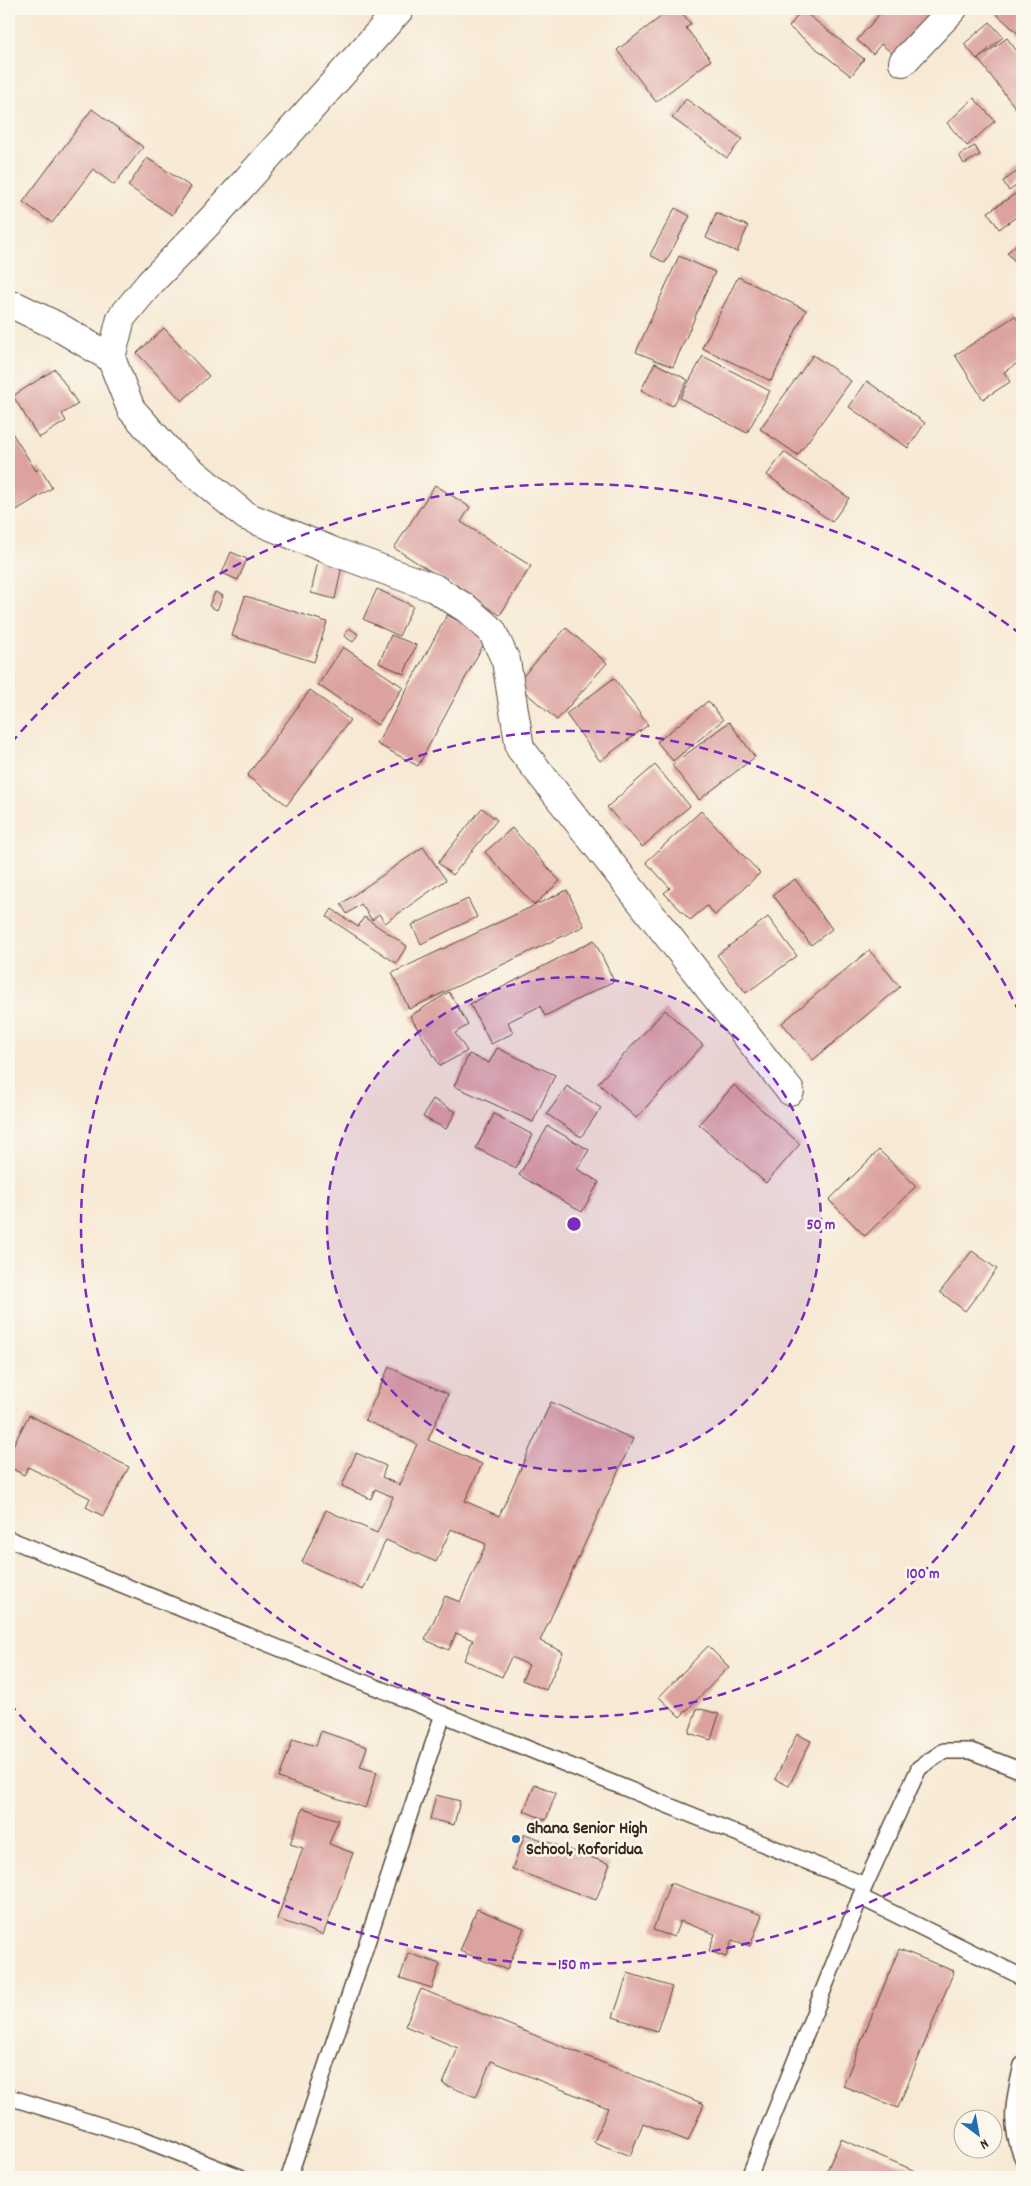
<svg xmlns="http://www.w3.org/2000/svg" width="1031" height="2186" font-family="Dekko,sans-serif">
<style>
.building{fill:#dba2a0}
.lines{fill:none;stroke-linecap:round;stroke-linejoin:round}
.service-casing{stroke:#574739;stroke-width:18}
.minor-casing{stroke:#574739;stroke-width:30}
.service{stroke:#fff;stroke-width:15}
.minor{stroke:#fff;stroke-width:28}
.ring{fill:none;stroke:#7b2cbf;stroke-width:2.5;stroke-dasharray:9 6}
.poi-dot{fill:#1f6fb2;stroke:#fbf7ec;stroke-width:2}
.labels{text-anchor:middle;dominant-baseline:central;stroke-width:5;stroke-linejoin:round;paint-order:stroke}
.poi-label{font-size:18px;font-weight:bold;fill:#3b2a1e;stroke:#fbf7ec;text-anchor:start}
.centre{fill:#7b2cbf;stroke:#fbf7ec;stroke-width:2.5}
.ring-label{font-size:15px;text-anchor:middle;font-weight:bold;fill:#7b2cbf;stroke:#fbf7ec;stroke-width:5;stroke-linejoin:round;paint-order:stroke}
</style>
<rect width="100%" height="100%" fill="#fbf7ec"/>
<filter id="ink" filterUnits="userSpaceOnUse"><feTurbulence type="fractalNoise" baseFrequency=".02" numOctaves="2"/><feDisplacementMap in="SourceGraphic" scale="10" xChannelSelector="R" yChannelSelector="G"/><feConvolveMatrix kernelMatrix="1 2 1 2 8 2 1 2 1" color-interpolation-filters="sRGB"/></filter>
<filter id="wash" filterUnits="userSpaceOnUse"><feTurbulence type="fractalNoise" baseFrequency=".0096" numOctaves="4" result="noise"/><feDisplacementMap in="SourceGraphic" scale="20" xChannelSelector="R" yChannelSelector="G"/><feGaussianBlur stdDeviation="1.12" result="paint"/><feColorMatrix in="noise" values="0 0 0 0 0 0 0 0 0 0 0 0 0 0 0 0 0 1.4 0 .05"/><feComposite in="paint" operator="in"/></filter>
<g filter="url(#wash)">
<rect width="100%" height="100%" fill="#f7e9d4"/>
<g id="blocks">
<g class="building">
<polygon points="671,9 679,9 691,24 686,28 711,60 656,102 617,50"/>
<polygon points="884,9 940,9 898,58 881,44 873,54 857,40"/>
<polygon points="991,9 1022,9 1022,37"/>
<polygon points="802,10 864,59 851,76 789,27"/>
<polygon points="990,22 1003,37 977,59 964,44"/>
<polygon points="1007,38 1022,58 1022,107 1017,110 978,59"/>
<polygon points="974,98 995,121 967,146 947,123"/>
<polygon points="686,99 742,139 727,158 672,118"/>
<polygon points="92,109 143,147 114,185 93,169 52,223 23,202"/>
<polygon points="975,146 980,155 964,164 959,155"/>
<polygon points="147,158 191,187 172,215 128,186"/>
<polygon points="1018,171 1022,178 1022,182 1009,191 1003,181"/>
<polygon points="1021,190 1022,213 999,229 988,212"/>
<polygon points="675,208 690,216 665,263 650,255"/>
<polygon points="716,213 748,226 737,252 706,238"/>
<polygon points="1022,239 1022,268 1007,253"/>
<polygon points="679,256 715,272 673,367 636,352"/>
<polygon points="738,277 806,310 771,381 702,348"/>
<polygon points="1015,316 1022,327 1022,360 1004,372 1010,382 983,399 955,355"/>
<polygon points="164,328 209,376 182,401 137,353"/>
<polygon points="813,355 851,381 798,455 760,429"/>
<polygon points="703,356 770,391 747,433 680,398"/>
<polygon points="655,363 688,380 673,406 641,390"/>
<polygon points="55,369 78,404 62,414 66,421 39,438 13,396"/>
<polygon points="867,381 925,423 908,448 849,407"/>
<polygon points="9,428 36,471 40,468 52,488 15,511 9,500"/>
<polygon points="784,452 849,498 832,522 767,475"/>
<polygon points="435,485 470,507 461,522 531,566 500,615 394,548"/>
<polygon points="231,552 247,559 238,580 222,573"/>
<polygon points="318,561 342,566 335,599 311,593"/>
<polygon points="377,589 413,606 399,636 363,619"/>
<polygon points="215,592 223,596 217,610 209,606"/>
<polygon points="245,596 327,622 314,662 232,636"/>
<polygon points="447,615 488,636 418,766 377,744"/>
<polygon points="349,628 358,634 353,642 344,636"/>
<polygon points="566,628 607,663 557,720 516,684"/>
<polygon points="391,635 416,645 404,674 379,663"/>
<polygon points="343,647 403,687 378,725 318,685"/>
<polygon points="614,678 648,725 600,761 566,714"/>
<polygon points="310,690 350,720 287,805 247,776"/>
<polygon points="708,701 723,720 673,761 657,742"/>
<polygon points="729,722 755,757 699,800 672,765"/>
<polygon points="655,765 690,806 642,847 607,807"/>
<polygon points="482,808 497,820 453,875 438,863"/>
<polygon points="701,811 760,873 715,915 707,906 690,920 664,893 670,888 646,862"/>
<polygon points="512,828 560,881 534,905 485,852"/>
<polygon points="423,847 446,880 385,923 379,914 372,920 361,904 347,914 341,904"/>
<polygon points="795,879 832,929 811,945 773,895"/>
<polygon points="567,890 584,926 409,1009 392,973"/>
<polygon points="468,899 477,917 421,944 412,925"/>
<polygon points="332,909 358,927 364,917 407,946 396,963 327,917"/>
<polygon points="768,917 797,956 746,993 717,955"/>
<polygon points="594,940 614,981 545,1016 540,1006 508,1022 513,1033 491,1044 470,1004"/>
<polygon points="869,950 900,987 813,1060 782,1023"/>
<polygon points="449,992 468,1025 455,1033 467,1051 440,1066 410,1016"/>
<polygon points="665,1010 703,1045 636,1118 598,1083"/>
<polygon points="497,1048 555,1075 533,1122 454,1086 469,1054 489,1063"/>
<polygon points="734,1085 800,1144 766,1183 699,1124"/>
<polygon points="567,1086 601,1108 581,1137 547,1114"/>
<polygon points="433,1099 456,1112 446,1129 423,1117"/>
<polygon points="494,1114 533,1135 516,1168 476,1148"/>
<polygon points="548,1126 589,1150 577,1169 599,1182 582,1212 519,1175"/>
<polygon points="879,1150 916,1186 865,1236 829,1200"/>
<polygon points="972,1251 997,1269 965,1311 940,1292"/>
<polygon points="389,1367 448,1394 428,1440 482,1464 465,1501 499,1516 551,1402 633,1439 540,1641 563,1652 546,1690 522,1680 529,1665 511,1657 502,1677 464,1660 473,1640 456,1633 449,1650 425,1640 445,1596 460,1602 486,1544 451,1529 436,1562 386,1540 363,1590 302,1562 326,1510 377,1533 393,1497 375,1489 371,1499 342,1486 356,1453 386,1466 382,1477 399,1485 417,1444 365,1420"/>
<polygon points="29,1415 129,1467 103,1516 86,1507 90,1498 28,1467 24,1475 9,1467 9,1453"/>
<polygon points="708,1646 729,1667 680,1717 659,1697"/>
<polygon points="697,1708 719,1714 711,1740 689,1733"/>
<polygon points="321,1731 367,1747 360,1767 377,1772 365,1808 279,1778 293,1739 316,1746"/>
<polygon points="797,1734 811,1741 789,1786 775,1779"/>
<polygon points="535,1784 556,1793 546,1820 524,1811"/>
<polygon points="436,1795 460,1801 454,1825 430,1819"/>
<polygon points="303,1808 338,1820 329,1844 353,1853 323,1935 277,1919 303,1848 290,1844"/>
<polygon points="525,1834 610,1864 596,1900 512,1869"/>
<polygon points="670,1883 762,1915 750,1946 732,1940 726,1957 709,1951 715,1934 680,1921 674,1937 653,1930"/>
<polygon points="477,1909 524,1928 507,1970 460,1951"/>
<polygon points="899,1949 954,1971 898,2108 843,2086"/>
<polygon points="408,1953 440,1964 432,1988 400,1978"/>
<polygon points="628,1973 672,1987 657,2031 613,2017"/>
<polygon points="421,1989 704,2104 688,2141 643,2123 630,2156 594,2142 608,2108 491,2061 476,2097 443,2084 458,2048 405,2026"/>
<polygon points="841,2139 927,2176 926,2177 824,2177"/>
</g>
</g>
</g>
<g filter="url(#ink)">
<use href="#blocks" fill-opacity="0" stroke="#574739" stroke-width="1"/>
<g class="lines">
<g class="service-casing">
<g id="service">
<polyline points="9,1539 865,1885 749,2177"/>
<polyline points="865,1885 919,1768 944,1751 971,1751 1022,1771"/>
<polyline points="860,1897 1016,1974 1022,1979"/>
<path d="M1022 2065C1014 2100 1008 2122 1022 2157"/>
<polyline points="9,2097 138,2137 240,2177"/>
<polyline points="289,2177 443,1714"/>
</g>
</g>
<g class="minor-casing">
<g id="minor">
<polyline points="400,9 211,220 150,283 121,318 111,358 131,409 172,455 246,516 332,551 434,588 467,609 492,631 506,661 520,748 790,1091"/>
<polyline points="903,62 953,9"/>
<polyline points="9,307 16,306 57,326 111,358"/>
</g>
</g>
<use href="#service" class="service"/>
<use href="#minor" class="minor"/>
</g>
</g>
<circle cx="574" cy="1224" r="247" fill="#7b2cbf" fill-opacity=".12"/>
<g class="ring">
<circle cx="574" cy="1224" r="247"/>
<path d="M1021 1432A493 493 0 1 1 1021 1016"/>
<path d="M1019 1815A740 740 0 0 1 11 1705M11 743A740 740 0 0 1 1019 633"/>
</g>
<circle class="poi-dot" cx="516" cy="1839" r="5"/>
<g class="labels">
<g class="poi-label">
<text x="526" y="1829">Ghana Senior High<tspan x="526" dy="21">School, Koforidua</tspan></text>
</g>
</g>
<circle cx="574" cy="1224" r="8" class="centre"/>
<g class="ring-label">
<text x="821" y="1229">50 m</text>
<text x="923" y="1578">100 m</text>
<text x="574" y="1969">150 m</text>
</g>
<rect width="1031" height="2186" fill="none" stroke="#fbf7ec" stroke-width="30"/>
<g transform="translate(978 2134) rotate(148)"><circle r="24" fill="#fbf7ec" stroke="#aea59a"/>
<path d="M0-4L9 19L0 12L-9 19Z" fill="#1f6fb2"/>
<text y="-8" font-size="14" font-weight="bold" text-anchor="middle" fill="#3b2a1e">N</text>
</g>
</svg>
